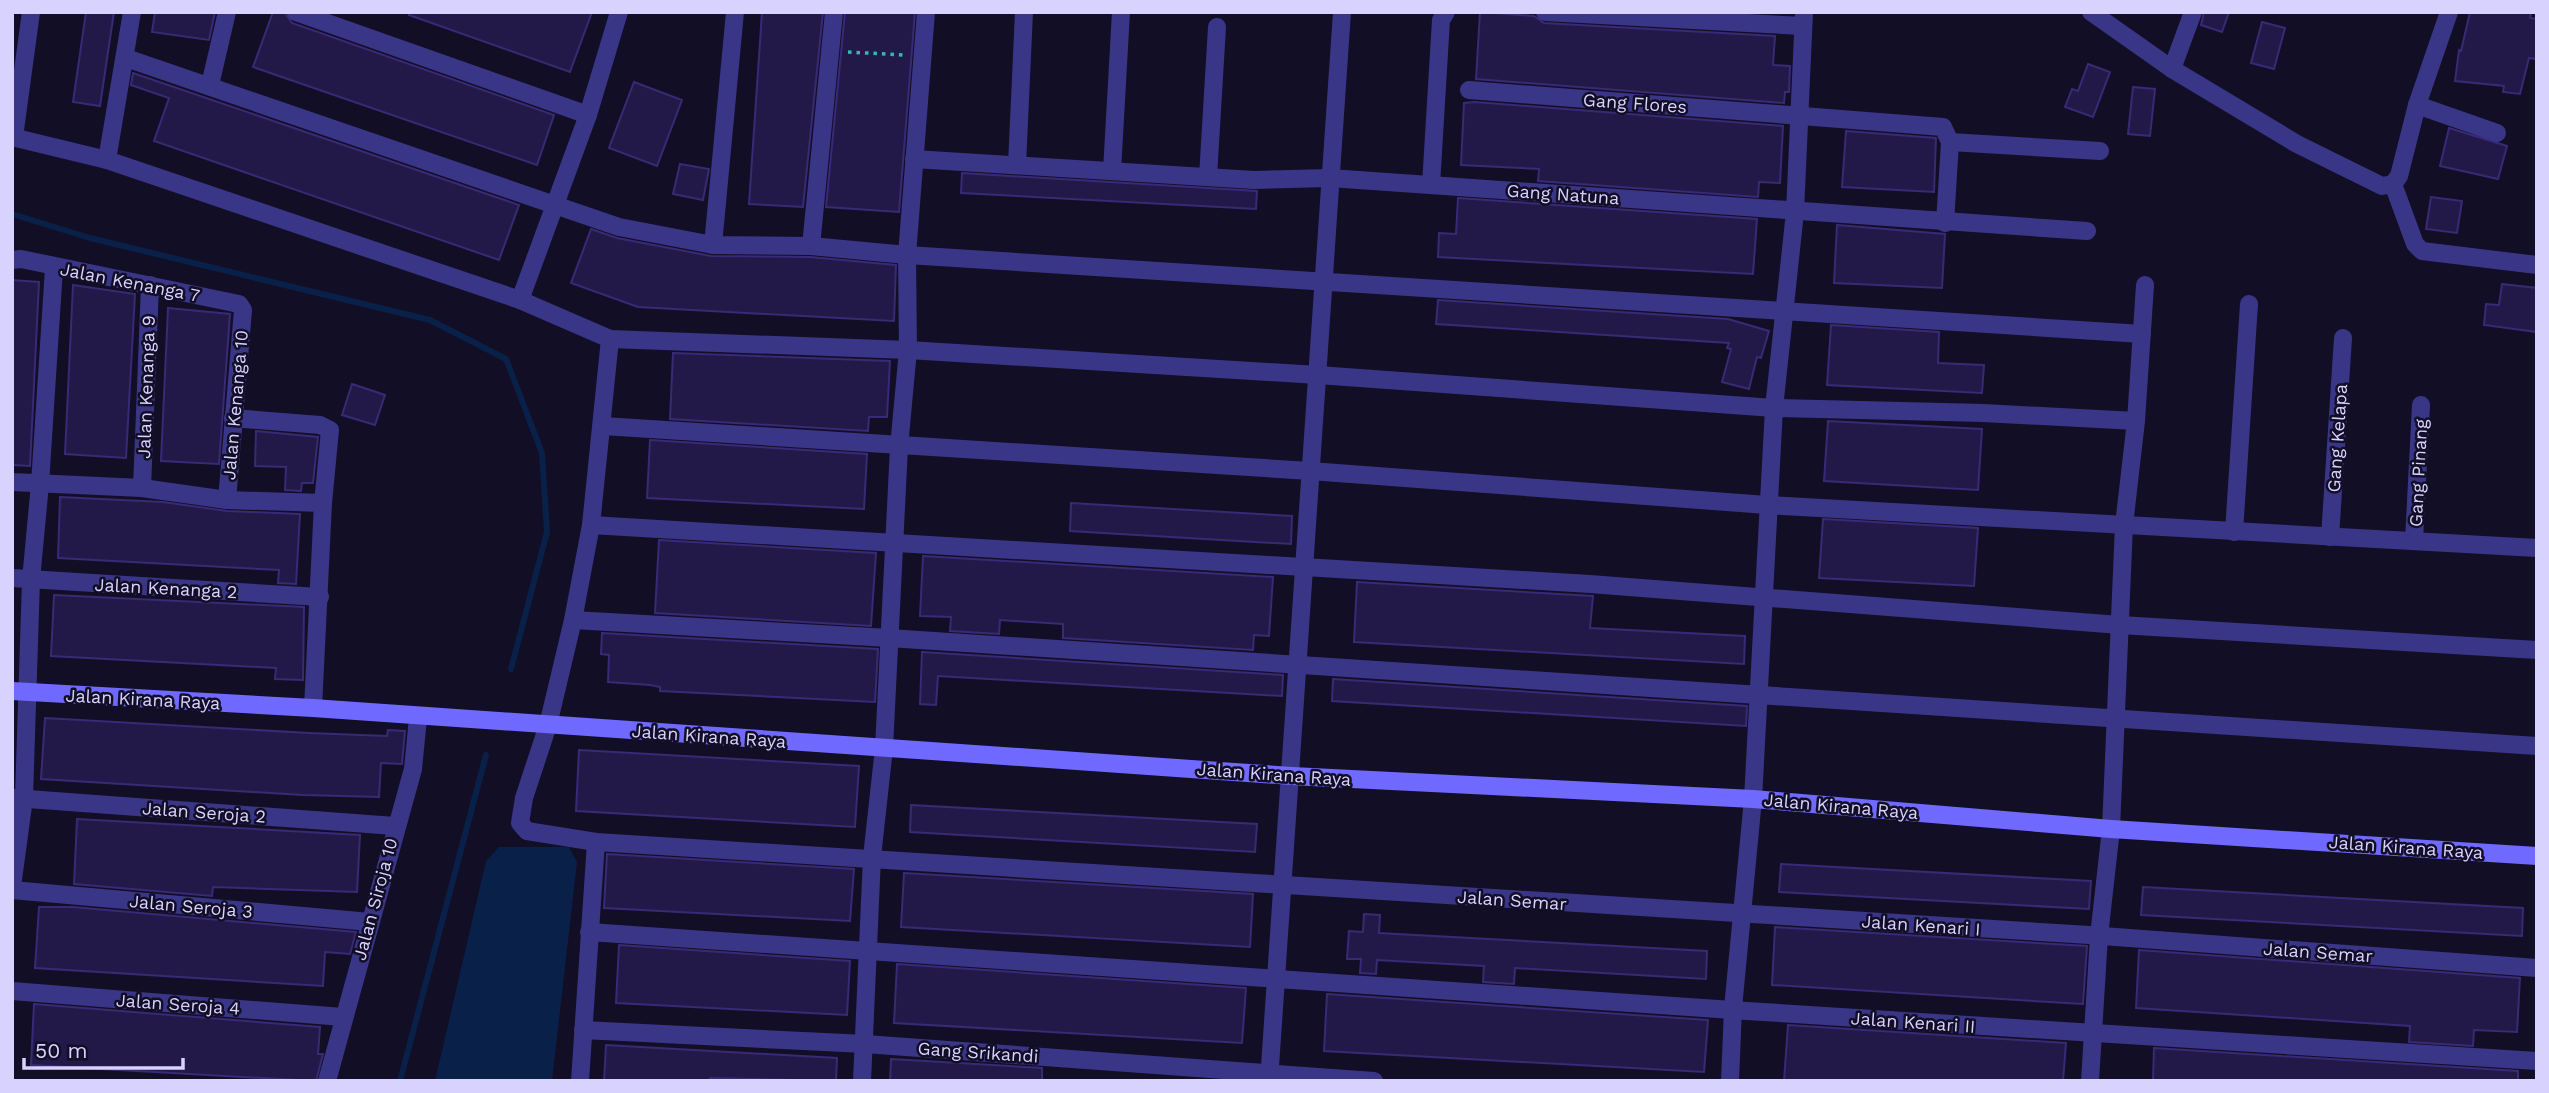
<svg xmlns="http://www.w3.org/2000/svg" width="2549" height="1093" font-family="'Work Sans',sans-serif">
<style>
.water{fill:#092049}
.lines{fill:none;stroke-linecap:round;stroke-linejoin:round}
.stream{stroke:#092049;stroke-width:6}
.building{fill:#231948;stroke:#392a75;stroke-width:2}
.path{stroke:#29bdb5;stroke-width:3.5;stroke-dasharray:3.5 5;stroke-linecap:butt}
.street{stroke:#3a3687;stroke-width:18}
.secondary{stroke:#6f69ff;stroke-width:18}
.labels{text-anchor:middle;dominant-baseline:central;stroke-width:5;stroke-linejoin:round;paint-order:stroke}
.street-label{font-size:18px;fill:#d8d2ff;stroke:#120e26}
</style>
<rect width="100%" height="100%" fill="#120e26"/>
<polygon class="water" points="499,847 569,847 577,862 552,1081 435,1081 486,861"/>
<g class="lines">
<g class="stream">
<polyline points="12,214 90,238 430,320 506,359 542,453 547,532 511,669"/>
<polyline points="400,1081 486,755"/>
</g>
</g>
<g class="building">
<polygon points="86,12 114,12 100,106 73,102"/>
<polygon points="155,12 215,12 209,40 152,32"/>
<polygon points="273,12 285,13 292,23 554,115 537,165 253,67"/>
<polygon points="409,12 592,12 570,72 409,15"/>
<polygon points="762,12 823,12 803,207 749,204"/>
<polygon points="845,12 915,12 899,212 826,207"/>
<polygon points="1480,12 1534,16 1544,23 1775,36 1773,65 1790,66 1789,92 1785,92 1784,103 1476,79"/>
<polygon points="2204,12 2229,12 2222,32 2201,25"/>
<polygon points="2470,12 2531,12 2530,18 2537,19 2537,59 2529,58 2520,94 2503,92 2504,86 2455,81 2459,50 2461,51"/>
<polygon points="2262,22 2285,28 2274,69 2251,63"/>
<polygon points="2088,64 2110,72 2093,117 2065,107 2072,89 2078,91"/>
<polygon points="133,73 519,205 499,260 154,141 169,98 131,85"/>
<polygon points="634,82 682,100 657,166 609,148"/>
<polygon points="2133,87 2155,89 2150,136 2128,134"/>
<polygon points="1475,102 1783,126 1780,183 1759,182 1758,197 1538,181 1539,169 1461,165 1464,103"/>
<polygon points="2449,128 2507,146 2498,179 2440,166"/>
<polygon points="1846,131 1936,138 1934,192 1842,187"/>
<polygon points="680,164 709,169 703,200 673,194"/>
<polygon points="962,173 1257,191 1256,209 961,193"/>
<polygon points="2431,197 2462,201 2457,233 2426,229"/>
<polygon points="1458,198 1757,219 1753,274 1438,257 1439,233 1456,234"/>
<polygon points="1837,225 1945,234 1942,288 1834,283"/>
<polygon points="591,229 617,238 711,256 810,257 896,265 894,321 638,307 571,283"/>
<polygon points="12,280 39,282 30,466 12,465"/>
<polygon points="2502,284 2537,288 2537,332 2484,325 2486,304 2499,305"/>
<polygon points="73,285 135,294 126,458 65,454"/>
<polygon points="1438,300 1728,319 1769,331 1761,358 1757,357 1749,389 1722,382 1731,349 1727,348 1729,343 1436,324"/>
<polygon points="168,308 230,314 219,464 161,461"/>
<polygon points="1831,325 1939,332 1938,363 1984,365 1982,393 1827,385"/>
<polygon points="673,353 890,361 887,417 869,417 868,431 670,419"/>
<polygon points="352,384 385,395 375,425 342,415"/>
<polygon points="1828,421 1982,429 1978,490 1824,481"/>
<polygon points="256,431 318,437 313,483 302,483 301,491 285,490 286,467 255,466"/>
<polygon points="650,440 867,454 864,509 647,498"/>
<polygon points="60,497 163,502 227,511 300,514 296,584 278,583 279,570 58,558"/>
<polygon points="1071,503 1292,516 1291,544 1070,531"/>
<polygon points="1823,519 1978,528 1974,586 1819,578"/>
<polygon points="659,540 876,553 871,626 655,613"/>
<polygon points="923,556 1273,577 1269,636 1254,635 1253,650 1063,638 1063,624 1000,620 999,634 950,631 951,617 920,616"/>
<polygon points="1357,582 1593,596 1590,628 1745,636 1744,664 1354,642"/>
<polygon points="54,595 304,607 303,680 275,679 276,668 51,656"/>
<polygon points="602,633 878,649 875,702 660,691 660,687 650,685 608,682 609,655 601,654"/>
<polygon points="922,652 1283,675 1282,696 938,676 936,705 920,704"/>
<polygon points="1333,679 1747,706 1746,726 1332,701"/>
<polygon points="45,718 309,733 387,736 388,730 405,731 402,764 381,763 379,797 303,795 41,779"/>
<polygon points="579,750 859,766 855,827 576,811"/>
<polygon points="911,805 1257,824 1255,852 910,832"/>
<polygon points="77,819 360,835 357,892 213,887 212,896 74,884"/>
<polygon points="607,854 854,869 850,921 604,908"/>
<polygon points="1781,864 2091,881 2089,909 1779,892"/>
<polygon points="904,873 1253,894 1250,947 901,927"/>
<polygon points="2143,887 2523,908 2522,936 2141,915"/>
<polygon points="39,907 73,907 356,932 350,954 325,952 323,986 35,968"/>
<polygon points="1364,914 1380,915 1379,933 1707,951 1706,979 1515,968 1514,984 1483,982 1484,966 1377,960 1376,974 1360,973 1361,959 1347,959 1349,931 1363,932"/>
<polygon points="1775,927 2087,946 2083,1004 1772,985"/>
<polygon points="619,945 850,961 847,1015 616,1003"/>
<polygon points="2139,950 2520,978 2517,1032 2474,1030 2473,1046 2409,1042 2410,1026 2136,1008"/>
<polygon points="897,964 1246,988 1242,1043 894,1023"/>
<polygon points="1327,994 1708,1020 1704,1072 1324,1051"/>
<polygon points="34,1004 320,1027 318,1054 323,1054 316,1081 31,1065"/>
<polygon points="1788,1025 2066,1043 2063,1081 1784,1081"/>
<polygon points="606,1045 837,1058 836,1081 710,1078 710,1081 604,1081"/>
<polygon points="2154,1048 2518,1071 2518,1081 2153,1081"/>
<polygon points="891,1059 1042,1068 1042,1081 890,1081"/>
</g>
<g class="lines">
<polyline class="path" points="848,52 904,55"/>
<g class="street">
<polyline points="296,12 588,115"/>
<polyline points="1545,12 1803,26"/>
<polyline points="2091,12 2172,69 2297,144 2382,186 2393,184 2399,176 2417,105 2449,12"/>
<polyline points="126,58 619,227 713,245 811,246 907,255 2142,334"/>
<polyline points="2172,69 2193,12"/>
<polyline points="210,85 227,12"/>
<polyline points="1469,90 1943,127 1950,142 1945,223"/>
<polyline points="2417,105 2497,133"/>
<polyline points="12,137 107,160 520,300 610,339 908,350 1318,375 1774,408 1983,413 2136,421"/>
<polyline points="14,137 31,12"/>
<polyline points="1950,142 2100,151"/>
<polyline points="914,159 1254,180 1330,178 2087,231"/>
<polyline points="107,160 132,12"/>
<polyline points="1017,165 1024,12"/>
<polyline points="1112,171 1121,12"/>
<polyline points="1208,177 1217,27"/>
<polyline points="2393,184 2415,244 2422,251 2537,265"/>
<polyline points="1431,185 1441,20 1446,12"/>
<polyline points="713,245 735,12"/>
<polyline points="811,246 834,12"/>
<polyline points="12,260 21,259 239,304 243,310 227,500"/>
<polyline points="520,300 588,115 619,12"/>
<polyline points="610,339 591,525 573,620 548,725 524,798 520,823 527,831 596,842 2089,935 2537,968"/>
<polyline points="233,418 320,425 330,430 323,503 313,708"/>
<polyline points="603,426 1310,471 1767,505 2537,548"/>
<polyline points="12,482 142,488 227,500 323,503"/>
<polyline points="142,488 150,285"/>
<polyline points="591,525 1590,584 2120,625 2537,650"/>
<polyline points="2234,532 2249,304"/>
<polyline points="2330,537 2343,338"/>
<polyline points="2414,540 2421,405"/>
<polyline points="12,578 320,597"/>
<polyline points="573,620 889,638 2537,746"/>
<polyline points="14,798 395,826"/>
<polyline points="12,887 24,798 31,580 40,484 54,268"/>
<polyline points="12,890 370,922"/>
<polyline points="589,932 1747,1011 2537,1061"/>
<polyline points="12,991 343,1017"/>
<polyline points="583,1030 865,1044 1374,1081"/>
<polyline points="327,1081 413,769 418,718"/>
<polyline points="580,1081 596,842"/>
<polyline points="862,1081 872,857 884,748 899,447 908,350 907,255 926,12"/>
<polyline points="1269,1081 1342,12"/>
<polyline points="1730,1081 1733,1008 1753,799 1774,408 1795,212 1804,12"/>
<polyline points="2090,1081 2099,936 2111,829 2124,525 2136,421 2145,285"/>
</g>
<polyline class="secondary" points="12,691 313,708 1292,776 1753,799 2111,829 2537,856"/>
</g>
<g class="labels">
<g class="street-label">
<text transform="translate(1635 103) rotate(4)">Gang Flores</text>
<text transform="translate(1563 194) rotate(4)">Gang Natuna</text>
<text transform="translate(130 282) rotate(11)">Jalan Kenanga 7</text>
<text transform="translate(146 387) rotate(-88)">Jalan Kenanga 9</text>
<text transform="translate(235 405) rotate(-85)">Jalan Kenanga 10</text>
<text transform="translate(2337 438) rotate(-86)">Gang Kelapa</text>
<text transform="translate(2418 473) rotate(-87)">Gang Pinang</text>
<text transform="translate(166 588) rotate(3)">Jalan Kenanga 2</text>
<text transform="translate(143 699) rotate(3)">Jalan Kirana Raya</text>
<text transform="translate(709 736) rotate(4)">Jalan Kirana Raya</text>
<text transform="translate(1274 774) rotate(4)">Jalan Kirana Raya</text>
<text transform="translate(1841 806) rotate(5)">Jalan Kirana Raya</text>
<text transform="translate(204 812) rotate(4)">Jalan Seroja 2</text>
<text transform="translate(2406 847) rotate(4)">Jalan Kirana Raya</text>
<text transform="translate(375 899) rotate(-75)">Jalan Siroja 10</text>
<text transform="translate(1512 900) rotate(4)">Jalan Semar</text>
<text transform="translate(191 906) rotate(5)">Jalan Seroja 3</text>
<text transform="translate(1921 925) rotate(4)">Jalan Kenari I</text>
<text transform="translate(2318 952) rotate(4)">Jalan Semar</text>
<text transform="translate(178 1004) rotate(4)">Jalan Seroja 4</text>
<text transform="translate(1913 1022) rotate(4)">Jalan Kenari II</text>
<text transform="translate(978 1052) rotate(4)">Gang Srikandi</text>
</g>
</g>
<rect width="2549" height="1093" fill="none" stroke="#d8d2ff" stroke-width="28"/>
<path d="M24 1058v10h159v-10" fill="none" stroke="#d8d2ff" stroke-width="3.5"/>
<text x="35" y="1058" font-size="21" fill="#d8d2ff" stroke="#120e26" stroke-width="5" paint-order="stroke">50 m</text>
</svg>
